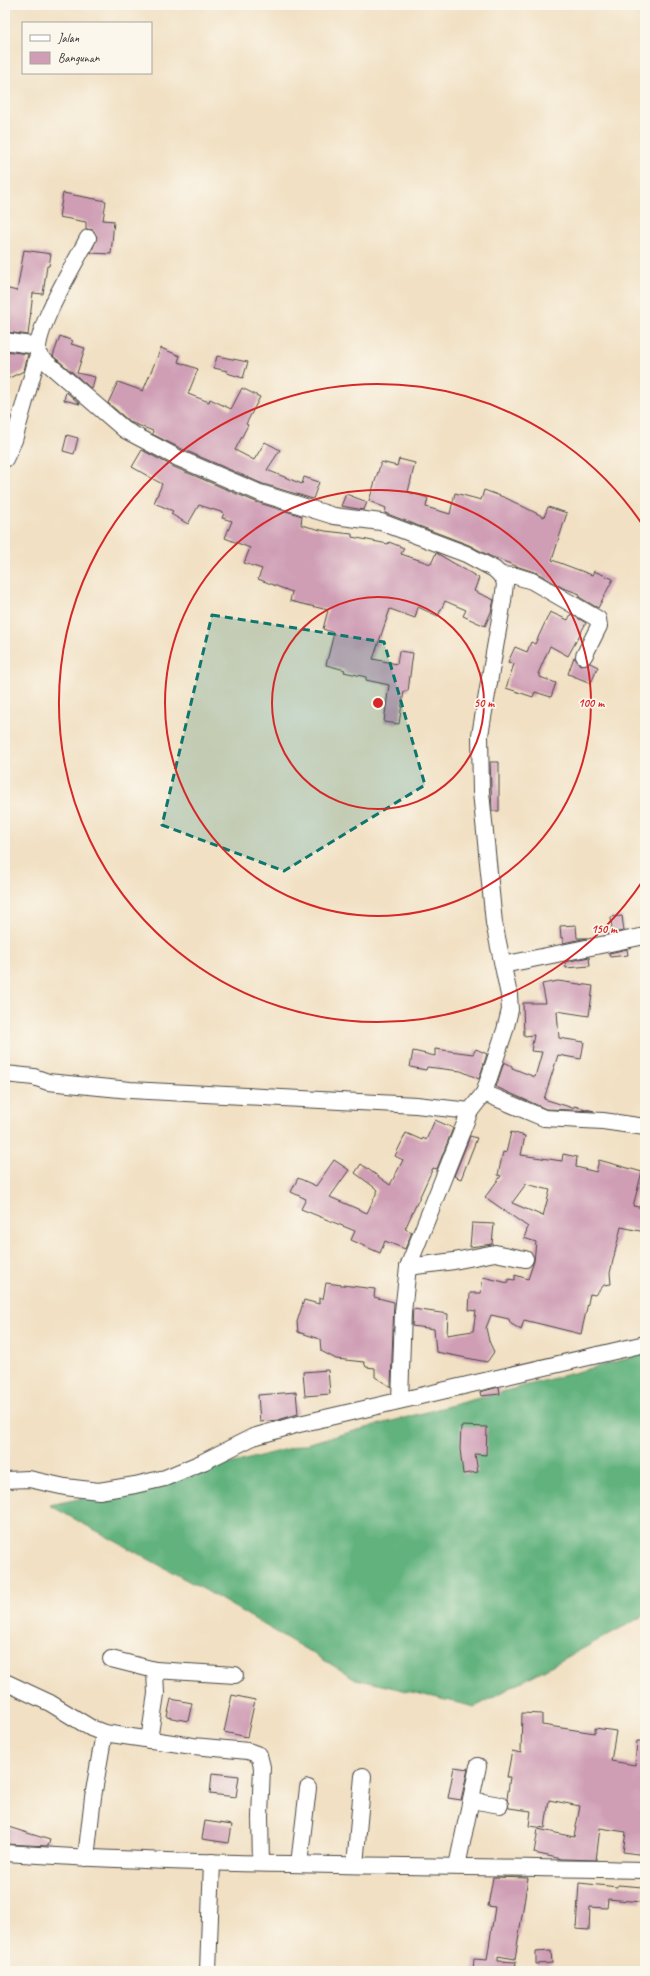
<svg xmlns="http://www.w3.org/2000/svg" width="650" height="1976" font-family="Caveat,sans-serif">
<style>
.forest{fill:#62b27e;stroke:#466e54}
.building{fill:#cf9eb5;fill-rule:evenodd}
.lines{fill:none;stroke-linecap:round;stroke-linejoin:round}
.minor-casing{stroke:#494642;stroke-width:18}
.minor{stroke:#fff;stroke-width:16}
.marked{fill:#0f766e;fill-opacity:0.2;stroke:#0f766e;stroke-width:3;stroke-dasharray:8 5;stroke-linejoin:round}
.ring{fill:none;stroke:#d62828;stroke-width:2}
.centre{fill:#d62828;stroke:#fbf7ec;stroke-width:2}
.ring-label{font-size:12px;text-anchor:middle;font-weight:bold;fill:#d62828;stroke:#fbf7ec;stroke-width:3.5;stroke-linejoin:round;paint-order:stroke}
</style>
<rect width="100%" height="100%" fill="#fbf7ec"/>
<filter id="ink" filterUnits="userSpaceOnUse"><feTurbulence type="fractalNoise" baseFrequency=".025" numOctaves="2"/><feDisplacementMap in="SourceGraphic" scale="8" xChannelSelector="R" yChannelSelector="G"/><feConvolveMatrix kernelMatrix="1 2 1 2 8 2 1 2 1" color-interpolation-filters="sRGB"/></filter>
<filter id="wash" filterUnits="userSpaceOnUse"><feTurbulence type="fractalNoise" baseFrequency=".012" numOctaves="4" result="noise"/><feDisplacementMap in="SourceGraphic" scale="16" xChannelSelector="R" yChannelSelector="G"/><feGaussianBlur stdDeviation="0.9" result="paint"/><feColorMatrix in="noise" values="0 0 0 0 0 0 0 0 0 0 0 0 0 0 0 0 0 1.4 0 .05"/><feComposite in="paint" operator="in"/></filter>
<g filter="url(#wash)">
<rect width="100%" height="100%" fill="#f1e0c3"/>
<polygon class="forest" points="645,1354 645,1615 475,1707 356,1679 205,1590 49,1505 162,1482"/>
<g id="blocks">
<g class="building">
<polygon points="63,193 106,201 103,220 114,221 111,254 91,253 97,237 93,230 86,229 86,222 59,217"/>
<polygon points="24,250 51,254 49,266 47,266 43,294 33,293 28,335 7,332 8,323 5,323 5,288 17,291"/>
<polygon points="60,336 73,341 71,344 85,348 77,373 95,377 92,389 53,356"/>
<polygon points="161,348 180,356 178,362 198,369 188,394 209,402 210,399 231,409 242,388 260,397 246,424 248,425 235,450 254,460 265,442 280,450 267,470 302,484 304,477 319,482 313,499 263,484 182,449 152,434 153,431 130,422 108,403 118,382 143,391"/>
<polygon points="5,351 28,354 24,371 5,380"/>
<polygon points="217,356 248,362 243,378 227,373 227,371 214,368"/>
<polygon points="66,392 80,404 64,400"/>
<polygon points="67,435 78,438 74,454 63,451"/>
<polygon points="142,450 174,467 256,502 302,516 301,525 325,531 352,534 352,537 388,544 389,542 404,548 401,554 431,564 436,553 438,554 479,578 474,591 494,600 491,612 485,626 463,616 466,610 445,601 438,616 418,607 415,618 390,609 373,659 397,664 399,651 413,653 408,691 404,691 399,724 384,722 389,685 366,680 366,677 344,672 345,670 326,665 334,633 323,629 328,610 290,601 292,592 258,579 262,569 244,563 250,548 225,538 232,521 222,518 224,513 199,505 188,524 171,514 173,511 154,503 162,484 132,467"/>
<polygon points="399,459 415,463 408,492 428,498 426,507 450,514 455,493 481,500 484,490 506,498 544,517 548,507 567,513 552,560 592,575 594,571 613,579 598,608 579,597 580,594 563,588 537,573 516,566 490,556 469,545 385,513 386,508 369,501 381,462 397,466"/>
<polygon points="346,494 367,502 364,510 341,506"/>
<polygon points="550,612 568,620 571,614 586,623 568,656 550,646 538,674 540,674 540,677 556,683 551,697 535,692 533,697 506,688 514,664 508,662 515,647 527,652 531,642 535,644"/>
<polygon points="574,657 580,665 590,663 598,667 591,683 568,674"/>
<polygon points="490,762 499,762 499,811 492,811"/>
<polygon points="622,916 624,931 606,934 606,930 612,929 611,917"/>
<polygon points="576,925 577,938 587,938 563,943 563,938 561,938 560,926"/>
<polygon points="627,949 628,955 610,957 609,953"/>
<polygon points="589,957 590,966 566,968 565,962"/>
<polygon points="558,981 593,986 589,1016 557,1011 559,1038 584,1042 581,1059 558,1055 544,1099 573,1108 574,1106 594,1111 546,1109 496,1087 504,1062 512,1066 512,1068 535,1077 542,1052 531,1051 534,1035 524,1036 523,1003 546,1003 542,984"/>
<polygon points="435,1049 473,1054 476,1049 487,1054 479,1079 461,1071 427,1067 426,1070 410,1067 413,1051 435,1056"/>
<polygon points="435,1120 453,1128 437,1169 433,1168 405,1229 412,1232 405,1249 385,1241 380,1253 351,1240 355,1231 301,1209 306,1199 291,1192 298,1178 316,1186 334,1160 349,1170 330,1197 367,1213 378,1190 355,1173 361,1164 390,1185 403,1160 395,1156 406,1133 422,1140 423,1138 426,1140"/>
<path d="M511 1132 525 1136 521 1155 562 1161 563 1154 577 1157 576 1167 596 1172 599 1160 642 1172 633 1206 645 1208V1232L621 1227 610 1273 611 1284 604 1285 595 1295 590 1294 581 1334 524 1320 521 1330 510 1323 509 1319 491 1315 486 1328 489 1341 494 1352 487 1362 436 1352 434 1329 412 1326 413 1309 448 1314 447 1335 473 1331 476 1311 469 1310 470 1293H481L483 1277 508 1283V1279L515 1280V1275L528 1279 534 1261 536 1242 524 1238 528 1227 485 1197 501 1176 498 1175 503 1152 506 1153ZM526 1184 550 1190 543 1216 512 1203Z"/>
<polygon points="470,1136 477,1138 461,1179 454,1176"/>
<polygon points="472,1223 494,1224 492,1244 470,1247"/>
<polygon points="326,1283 375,1289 374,1297 394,1302 391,1387 375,1377 375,1368 366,1367 364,1362 336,1359 321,1351 320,1339 298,1332 297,1322 304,1300 319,1304 319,1298 323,1299"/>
<polygon points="328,1370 330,1394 305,1396 303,1372"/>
<polygon points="499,1387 500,1394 481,1396 480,1392"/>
<polygon points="296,1392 298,1414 278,1420 260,1422 258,1395"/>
<polygon points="461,1426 487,1427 486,1455 475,1454 478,1472 463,1474 460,1449"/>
<polygon points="232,1695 255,1700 247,1737 224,1732"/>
<polygon points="171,1699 192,1703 188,1721 167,1717"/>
<polygon points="522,1713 542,1714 542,1725 595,1733 595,1728 616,1731 611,1761 635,1765 637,1741 645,1741 645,1855 623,1852 626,1832 600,1828 596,1860 562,1859 534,1853 538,1829 574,1837 580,1806 549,1800 545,1828 529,1826 531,1811 509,1808 507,1799 510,1777 507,1777 512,1751 521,1753"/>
<polygon points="454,1767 468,1769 461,1800 448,1798"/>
<polygon points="212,1773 239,1776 236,1797 210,1794"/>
<polygon points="205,1821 232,1825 229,1843 202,1839"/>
<polygon points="5,1826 50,1840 48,1846 5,1844"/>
<polygon points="493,1877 528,1878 515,1959 498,1956 498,1961 516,1962 515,1971 473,1971 474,1959 487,1960 495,1907 488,1906"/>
<polygon points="579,1883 618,1887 618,1885 643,1887 641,1902 608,1899 607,1908 590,1907 589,1930 576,1929"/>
<polygon points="551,1951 552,1963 536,1964 536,1952"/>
</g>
</g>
</g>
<g filter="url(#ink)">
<use href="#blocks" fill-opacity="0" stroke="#494642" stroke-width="1"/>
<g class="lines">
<g class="minor-casing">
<g id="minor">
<polyline points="5,341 37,346"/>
<polyline points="38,355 125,430 178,458 260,493 334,516 381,522 466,554 494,569 503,577 505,584 503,601 480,735 481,792 494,923 509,995 510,1010 505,1030 484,1093 470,1111 408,1267 403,1312 400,1400"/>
<path d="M5 459 14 440 38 355C34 329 75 264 88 238"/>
<polyline points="500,575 516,576 532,581 598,619 599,626 584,656"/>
<polyline points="503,965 645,936"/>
<polyline points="5,1074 34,1077 48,1082 130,1090 416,1105 470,1111"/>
<polyline points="484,1093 544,1118 603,1121 645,1127"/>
<polyline points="408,1267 454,1261 495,1253 525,1259"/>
<polyline points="5,1480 29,1479 65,1487 99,1491 135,1485 165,1478 203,1462 253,1437 295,1425 645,1344"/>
<polyline points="111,1659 155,1670"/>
<polyline points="5,1682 50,1703 91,1728 104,1733 193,1746 248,1751 259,1755 262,1767 260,1817 261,1863"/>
<polyline points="149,1740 156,1694 155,1670 235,1675"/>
<polyline points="471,1800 500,1805"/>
<path d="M5 1853C218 1867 432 1865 645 1870"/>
<polyline points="86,1858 93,1797 104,1733"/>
<polyline points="299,1864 308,1788"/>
<polyline points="355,1865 363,1776"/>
<polyline points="457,1866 478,1766"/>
<polyline points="208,1971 212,1862"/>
</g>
</g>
<use href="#minor" class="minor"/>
</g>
</g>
<path class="marked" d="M212 615 384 642 425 785 284 871 162 825Z"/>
<g class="ring">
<circle cx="378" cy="703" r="106"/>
<circle cx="378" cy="703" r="213"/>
<path d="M644 879A319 319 0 1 1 644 527"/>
</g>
<circle cx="378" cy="703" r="6" class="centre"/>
<g class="ring-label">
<text x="484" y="707">50 m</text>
<text x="591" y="707">100 m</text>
<text x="604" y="933">150 m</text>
</g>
<rect width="650" height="1976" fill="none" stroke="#fbf7ec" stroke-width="20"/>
<rect x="22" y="22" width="130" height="52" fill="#fbf7ec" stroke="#a8a59f"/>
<rect x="30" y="35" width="20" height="6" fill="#ffffff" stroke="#a8a59f"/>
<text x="58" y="42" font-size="12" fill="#2b2b2b">Jalan</text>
<rect x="30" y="52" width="20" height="12" fill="#cf9eb5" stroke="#a8a59f"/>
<text x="58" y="62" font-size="12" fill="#2b2b2b">Bangunan</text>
</svg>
